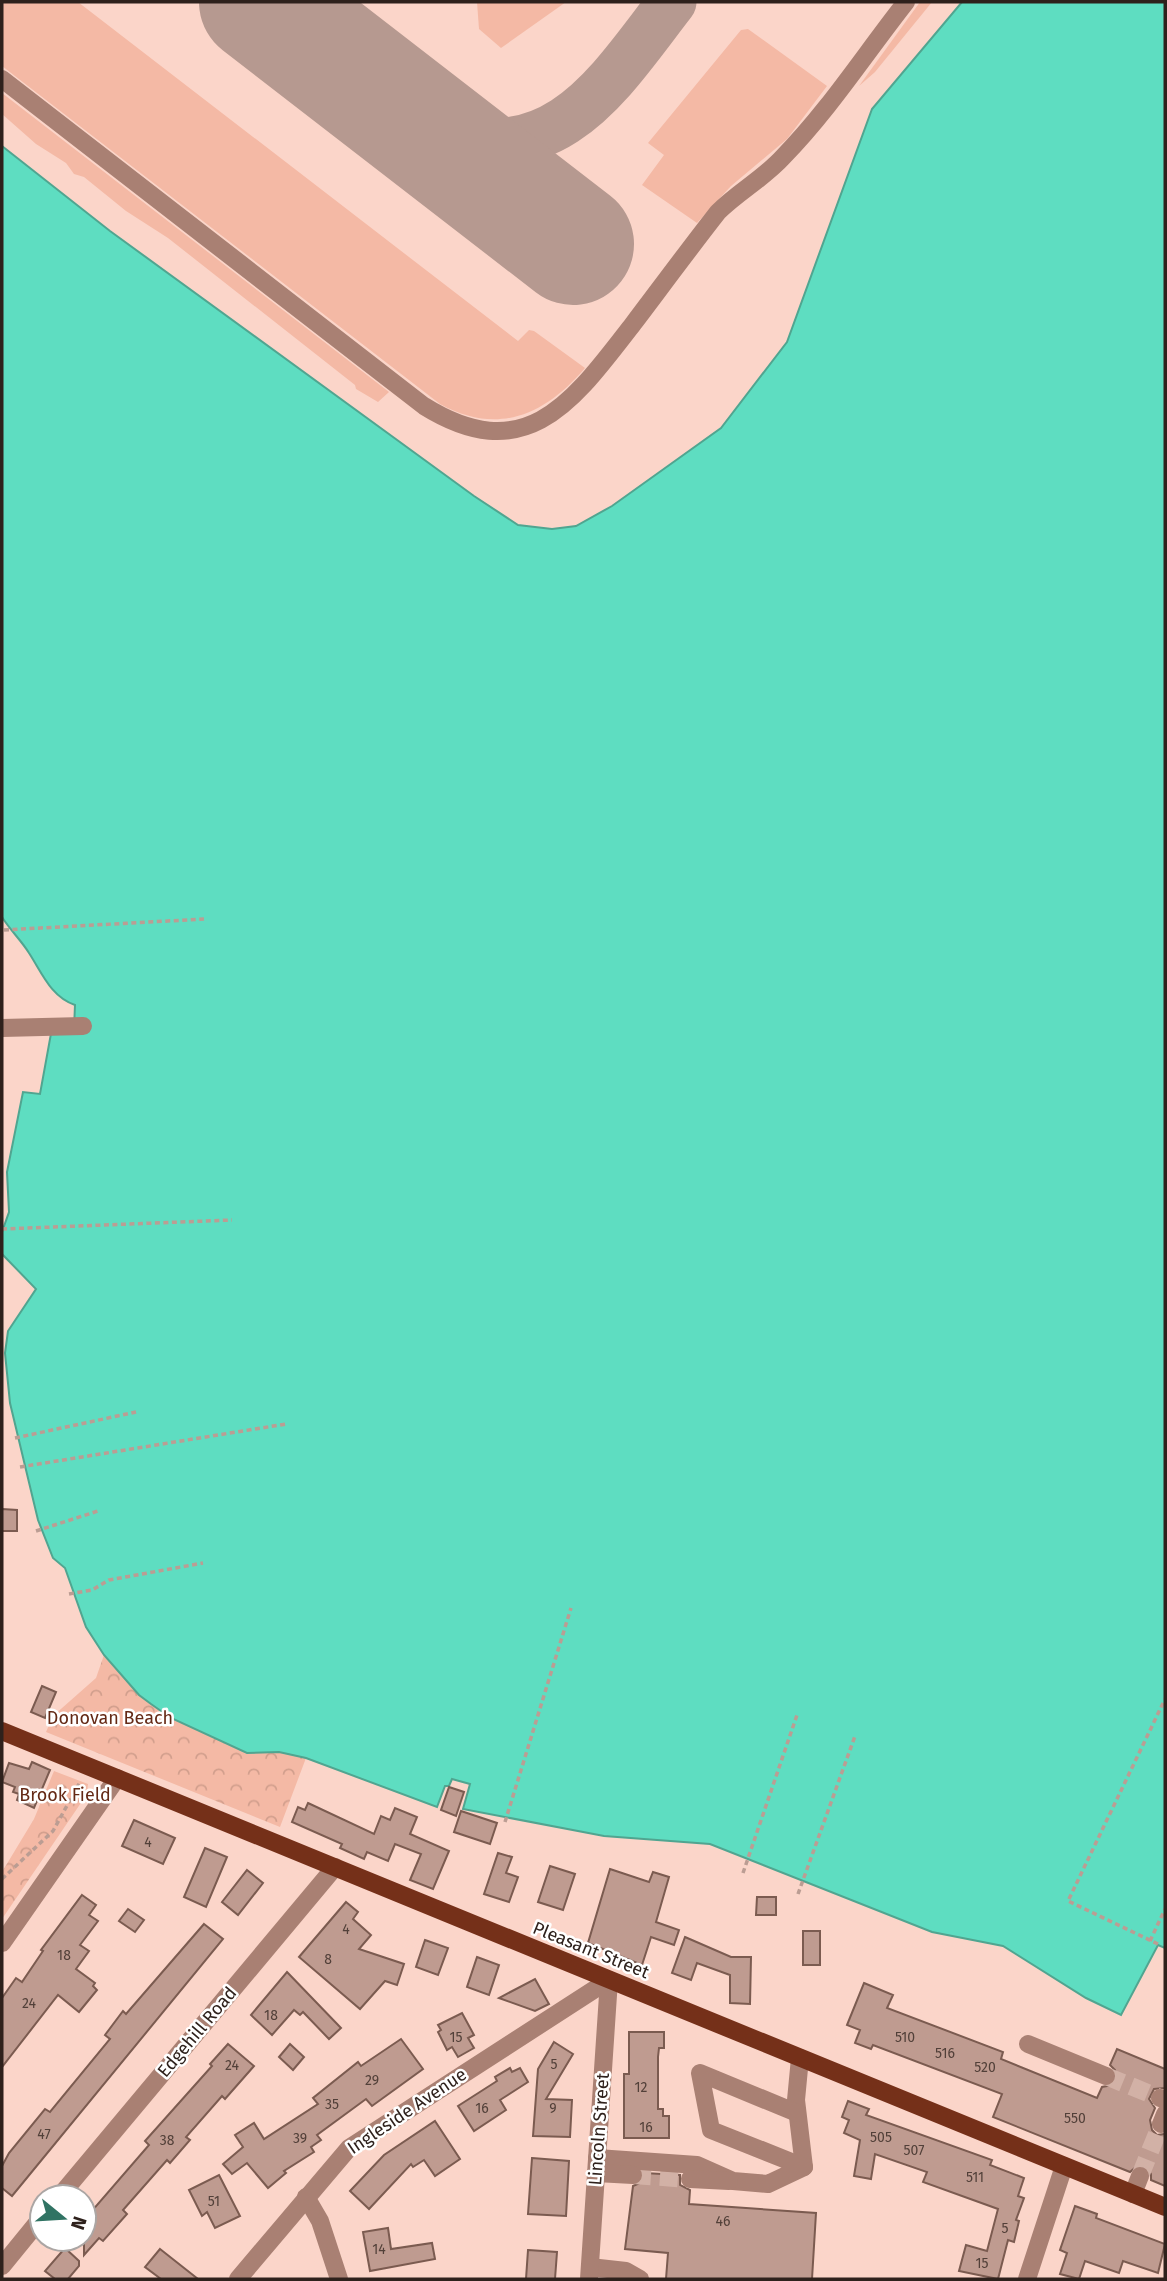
<svg xmlns="http://www.w3.org/2000/svg" width="1167" height="2281" font-family="'Fira Sans',sans-serif">
<style>
.grass{fill:#f4b9a5}
.park{fill:url(#park-crowns)}
.water{fill:#5eddc1;stroke:#50a590;stroke-width:2}
.lines{fill:none;stroke-linecap:round;stroke-linejoin:round}
.taxiway{stroke:#b69990;stroke-width:49}
.runway{stroke:#b69990;stroke-width:122}
.building{fill:#bf9b90;stroke:#7b5b50;stroke-width:2}
.minor-tunnel{stroke:#d2b1a6;stroke-width:18;stroke-dasharray:18 9;stroke-linecap:butt}
.path{stroke:#bb9d93;stroke-width:3.5;stroke-dasharray:5 3.5;stroke-linecap:butt}
.minor{stroke:#a98073;stroke-width:18}
.major{stroke:#753019;stroke-width:18}
.labels{text-anchor:middle;dominant-baseline:central;stroke-width:5;stroke-linejoin:round;paint-order:stroke}
.number-label{font-size:14px;fill:#524039}
.park-label{font-size:18px;fill:#642915;stroke:#fff}
.street-label{font-size:18px;fill:#2e211c;stroke:#fff}
</style>
<defs>
<pattern id="park-crowns" width="20" height="18" patternUnits="userSpaceOnUse" patternTransform="scale(1.75)"><rect width="20" height="18" fill="#f4b9a5"/><path d="M2 6a3 3 0 1 1 6 0M12 15a3 3 0 1 1 6 0" fill="none" stroke="#d29f8d"/></pattern>
</defs>
<rect width="100%" height="100%" fill="#fbd5c9"/>
<g class="grass">
<path d="M2 2H78L518 341 529 330 534 331 585 368C545 415 498 436 440 404L2 66Z"/>
<polygon points="477,2 566,2 501,48 479,29"/>
<polygon points="920,2 932,2 875,72 859,86"/>
<polygon points="748,29 827,86 787,139 731,186 697,223 642,185 664,155 648,143 741,30"/>
<polygon points="2,93 389,392 378,402 356,389 355,385 168,238 126,211 84,177 74,174 66,163 36,144 2,114"/>
</g>
<g class="park">
<polygon points="104,1655 139,1695 171,1718 247,1753 279,1752 306,1758 280,1827 46,1732 53,1716 96,1678"/>
<polygon points="54,1771 88,1784 87,1794 2,1919 2,1872 34,1819"/>
</g>
<path class="water" d="M962 2H1165V1948L1158 1945 1121 2015 1086 1998 1003 1946 932 1932 710 1844 604 1836 463 1809 470 1784 452 1779 449 1786H445L437 1807 306 1758 279 1752 247 1753 171 1718 151 1704 139 1695 104 1655 86 1627 65 1568 53 1558 38 1520 10 1403 5 1353 8 1331 36 1289 2 1254V1232L9 1212 7 1172 23 1092 40 1094 52 1028 74 1029 75 1005C51 997 42 973 29 953 21 940 10 930 2 917V146L110 231 474 496 518 525 552 529 576 526 612 506 721 428 787 342 872 109Z"/>
<g class="lines">
<path class="taxiway" d="M381 96C398 107 417 124 435 131 556 175 609 83 672 2"/>
<polyline class="runway" points="260,2 573,244"/>
</g>
<g class="building">
<polygon points="2,1509 17,1510 17,1531 2,1531"/>
<polygon points="42,1686 56,1692 45,1718 31,1712"/>
<polygon points="32,1762 50,1770 34,1808 17,1800 19,1794 13,1792 15,1787 2,1782 9,1763 29,1769"/>
<polygon points="449,1787 464,1792 456,1816 441,1810"/>
<polygon points="308,1803 374,1834 381,1816 390,1820 395,1808 417,1817 410,1834 449,1851 433,1889 410,1880 421,1854 395,1844 388,1861 367,1852 364,1859 340,1848 342,1844 292,1822 298,1807 305,1810"/>
<polygon points="461,1811 497,1823 490,1844 454,1832"/>
<polygon points="134,1820 175,1838 163,1864 122,1846"/>
<polygon points="205,1848 227,1857 206,1907 184,1897"/>
<polygon points="498,1853 512,1857 506,1873 518,1877 509,1902 484,1894"/>
<polygon points="550,1866 575,1874 563,1910 538,1902"/>
<polygon points="610,1869 649,1882 653,1872 669,1877 656,1922 679,1930 674,1945 651,1937 642,1965 588,1943"/>
<polygon points="247,1870 263,1883 238,1915 222,1902"/>
<polygon points="82,1895 96,1905 89,1915 98,1921 80,1945 89,1951 76,1969 95,1983 93,1986 97,1990 79,2012 58,1995 2,2067 2,1998 16,1978 22,1982 43,1951 41,1950"/>
<polygon points="757,1897 776,1897 776,1915 756,1915"/>
<polygon points="346,1902 358,1912 353,1919 371,1935 359,1949 404,1964 397,1985 385,1981 360,2009 299,1957"/>
<polygon points="128,1909 144,1920 135,1932 119,1921"/>
<polygon points="204,1924 223,1939 12,2196 2,2188 2,2166 9,2153 45,2109 50,2112 110,2039 105,2035 123,2011 126,2014"/>
<rect x="803" y="1931" width="17" height="34"/>
<polygon points="685,1937 731,1957 751,1957 750,2004 730,2003 730,1975 697,1963 691,1980 672,1973"/>
<polygon points="425,1940 448,1948 438,1975 416,1967"/>
<polygon points="477,1957 499,1965 489,1995 467,1987"/>
<polygon points="287,1972 341,2028 329,2039 303,2012 300,2015 294,2010 272,2035 251,2015"/>
<polygon points="535,1979 549,2004 535,2011 499,1998"/>
<polygon points="864,1983 893,1995 887,2008 1003,2052 1001,2059 1097,2098 1102,2087 1112,2085 1117,2080 1115,2070 1110,2065 1117,2049 1165,2069 1165,2088 1154,2089 1149,2099 1155,2108 1150,2120 1152,2130 1157,2135 1165,2134 1165,2186 1151,2180 1151,2174 1145,2166 1138,2165 1130,2172 993,2117 1002,2094 873,2045 871,2049 855,2043 860,2030 847,2025"/>
<polygon points="462,2013 474,2035 468,2038 474,2048 458,2057 452,2047 447,2050 438,2032 441,2030 438,2025"/>
<polygon points="629,2032 664,2032 664,2048 659,2048 658,2057 658,2109 663,2109 663,2116 669,2116 669,2138 624,2138 624,2074 629,2074"/>
<polygon points="401,2039 423,2069 372,2106 366,2099 317,2135 321,2140 311,2147 314,2152 284,2171 286,2173 268,2188 247,2163 232,2174 223,2164 243,2147 235,2135 254,2123 264,2139 318,2104 313,2098 358,2062 361,2066"/>
<polygon points="554,2042 573,2054 546,2099 572,2100 570,2137 533,2136 538,2069"/>
<polygon points="228,2044 254,2066 225,2099 222,2096 186,2137 190,2140 170,2163 167,2160 123,2210 127,2214 103,2241 99,2238 84,2255 84,2220 149,2145 145,2141 212,2066 210,2064"/>
<polygon points="290,2044 304,2057 293,2070 279,2057"/>
<polygon points="510,2068 512,2072 520,2068 528,2082 500,2100 506,2110 474,2131 458,2106 497,2081 495,2077"/>
<polygon points="848,2101 869,2109 866,2115 992,2160 990,2165 1024,2178 1018,2196 1024,2198 1016,2220 1019,2221 1014,2242 1008,2240 998,2279 959,2271 966,2245 987,2251 998,2209 923,2182 927,2172 875,2154 871,2179 854,2176 860,2140 844,2133 849,2120 842,2117"/>
<polygon points="435,2121 460,2159 435,2176 424,2160 413,2167 411,2164 369,2209 350,2191 384,2155"/>
<polygon points="532,2158 569,2161 566,2216 528,2214"/>
<polygon points="644,2173 680,2175 680,2185 690,2190 689,2204 816,2213 812,2279 666,2279 668,2253 625,2249 633,2186 642,2182"/>
<polygon points="219,2175 240,2216 215,2228 207,2212 202,2216 189,2190"/>
<polygon points="1075,2206 1097,2214 1096,2218 1165,2244 1158,2273 1123,2261 1119,2273 1085,2261 1079,2279 1060,2274 1067,2253 1060,2250"/>
<polygon points="388,2228 391,2249 432,2243 435,2259 370,2271 363,2232"/>
<polygon points="65,2248 79,2261 79,2266 68,2279 55,2279 45,2271"/>
<polygon points="160,2249 198,2279 161,2279 145,2267"/>
<polygon points="528,2250 557,2252 555,2279 526,2279"/>
</g>
<g class="lines">
<g class="minor-tunnel">
<polyline points="1106,2076 1160,2098"/>
<polyline points="633,2175 690,2179"/>
<polyline points="1140,2176 1161,2124"/>
</g>
<g class="path">
<polyline points="4,930 204,919"/>
<polyline points="2,1229 232,1220"/>
<polyline points="15,1438 136,1412"/>
<polyline points="20,1467 286,1424"/>
<polyline points="36,1531 98,1511"/>
<polyline points="69,1594 92,1590 109,1580 203,1563"/>
<polyline points="505,1822 571,1608"/>
<polyline points="743,1873 797,1715"/>
<polyline points="2,1879 53,1831 80,1782"/>
<polyline points="798,1894 855,1736"/>
<polyline points="1150,1941 1165,1909"/>
<polyline points="1158,1944 1068,1901 1165,1699"/>
</g>
<g class="minor">
<path d="M2 79 424 406C527 470 574 400 633 324 661 287 689 249 718 212 738 192 764 178 783 157 829 110 865 54 906 2"/>
<polyline points="2,1028 83,1026"/>
<polyline points="2,1943 117,1778"/>
<polyline points="1028,2044 1106,2076"/>
<polyline points="800,2058 796,2100 804,2167"/>
<polyline points="1160,2098 1165,2100"/>
<polyline points="1161,2124 1165,2114"/>
<polyline points="597,2158 697,2165 733,2181 768,2184 804,2167 711,2130 700,2073 797,2113"/>
<polyline points="596,2173 633,2175"/>
<polyline points="690,2179 729,2181"/>
<polyline points="1133,2194 1140,2176"/>
<polyline points="59,2197 335,1867"/>
<polyline points="306,2197 320,2221 339,2279"/>
<polyline points="2,2266 42,2217"/>
<polyline points="590,2267 626,2271 640,2279"/>
<polyline points="238,2279 349,2148 609,1980"/>
<polyline points="589,2279 609,1980"/>
<polyline points="1027,2279 1064,2166"/>
</g>
<polyline class="major" points="2,1731 1165,2207"/>
</g>
<g class="labels">
<g class="number-label">
<text x="148" y="1842">4</text>
<text x="346" y="1929">4</text>
<text x="64" y="1955">18</text>
<text x="328" y="1959">8</text>
<text x="29" y="2003">24</text>
<text x="271" y="2015">18</text>
<text x="456" y="2037">15</text>
<text x="905" y="2037">510</text>
<text x="945" y="2053">516</text>
<text x="554" y="2064">5</text>
<text x="232" y="2065">24</text>
<text x="985" y="2067">520</text>
<text x="372" y="2080">29</text>
<text x="641" y="2087">12</text>
<text x="332" y="2104">35</text>
<text x="482" y="2108">16</text>
<text x="553" y="2108">9</text>
<text x="1075" y="2118">550</text>
<text x="646" y="2127">16</text>
<text x="44" y="2134">47</text>
<text x="881" y="2137">505</text>
<text x="300" y="2138">39</text>
<text x="167" y="2140">38</text>
<text x="914" y="2150">507</text>
<text x="975" y="2177">511</text>
<text x="214" y="2201">51</text>
<text x="723" y="2221">46</text>
<text x="1005" y="2228">5</text>
<text x="379" y="2249">14</text>
<text x="982" y="2263">15</text>
</g>
<g class="park-label">
<text x="110" y="1718">Donovan Beach</text>
<text x="65" y="1795">Brook Field</text>
</g>
<g class="street-label">
<text transform="translate(591 1950) rotate(22)">Pleasant Street</text>
<text transform="translate(197 2032) rotate(-50)">Edgehill Road</text>
<text transform="translate(407 2111) rotate(-34)">Ingleside Avenue</text>
<text transform="translate(599 2129) rotate(-86)">Lincoln Street</text>
</g>
</g>
<rect width="1167" height="2281" fill="none" stroke="#2e211c" stroke-width="7"/>
<g transform="translate(63 2218) rotate(108)"><circle r="33" fill="#ffffff" stroke="#aba6a4" stroke-width="2"/>
<path d="M0-5L12 26L0 18L-12 26Z" fill="#307363"/>
<text y="-10" font-size="19" font-weight="bold" text-anchor="middle" fill="#2e211c">N</text>
</g>
</svg>
